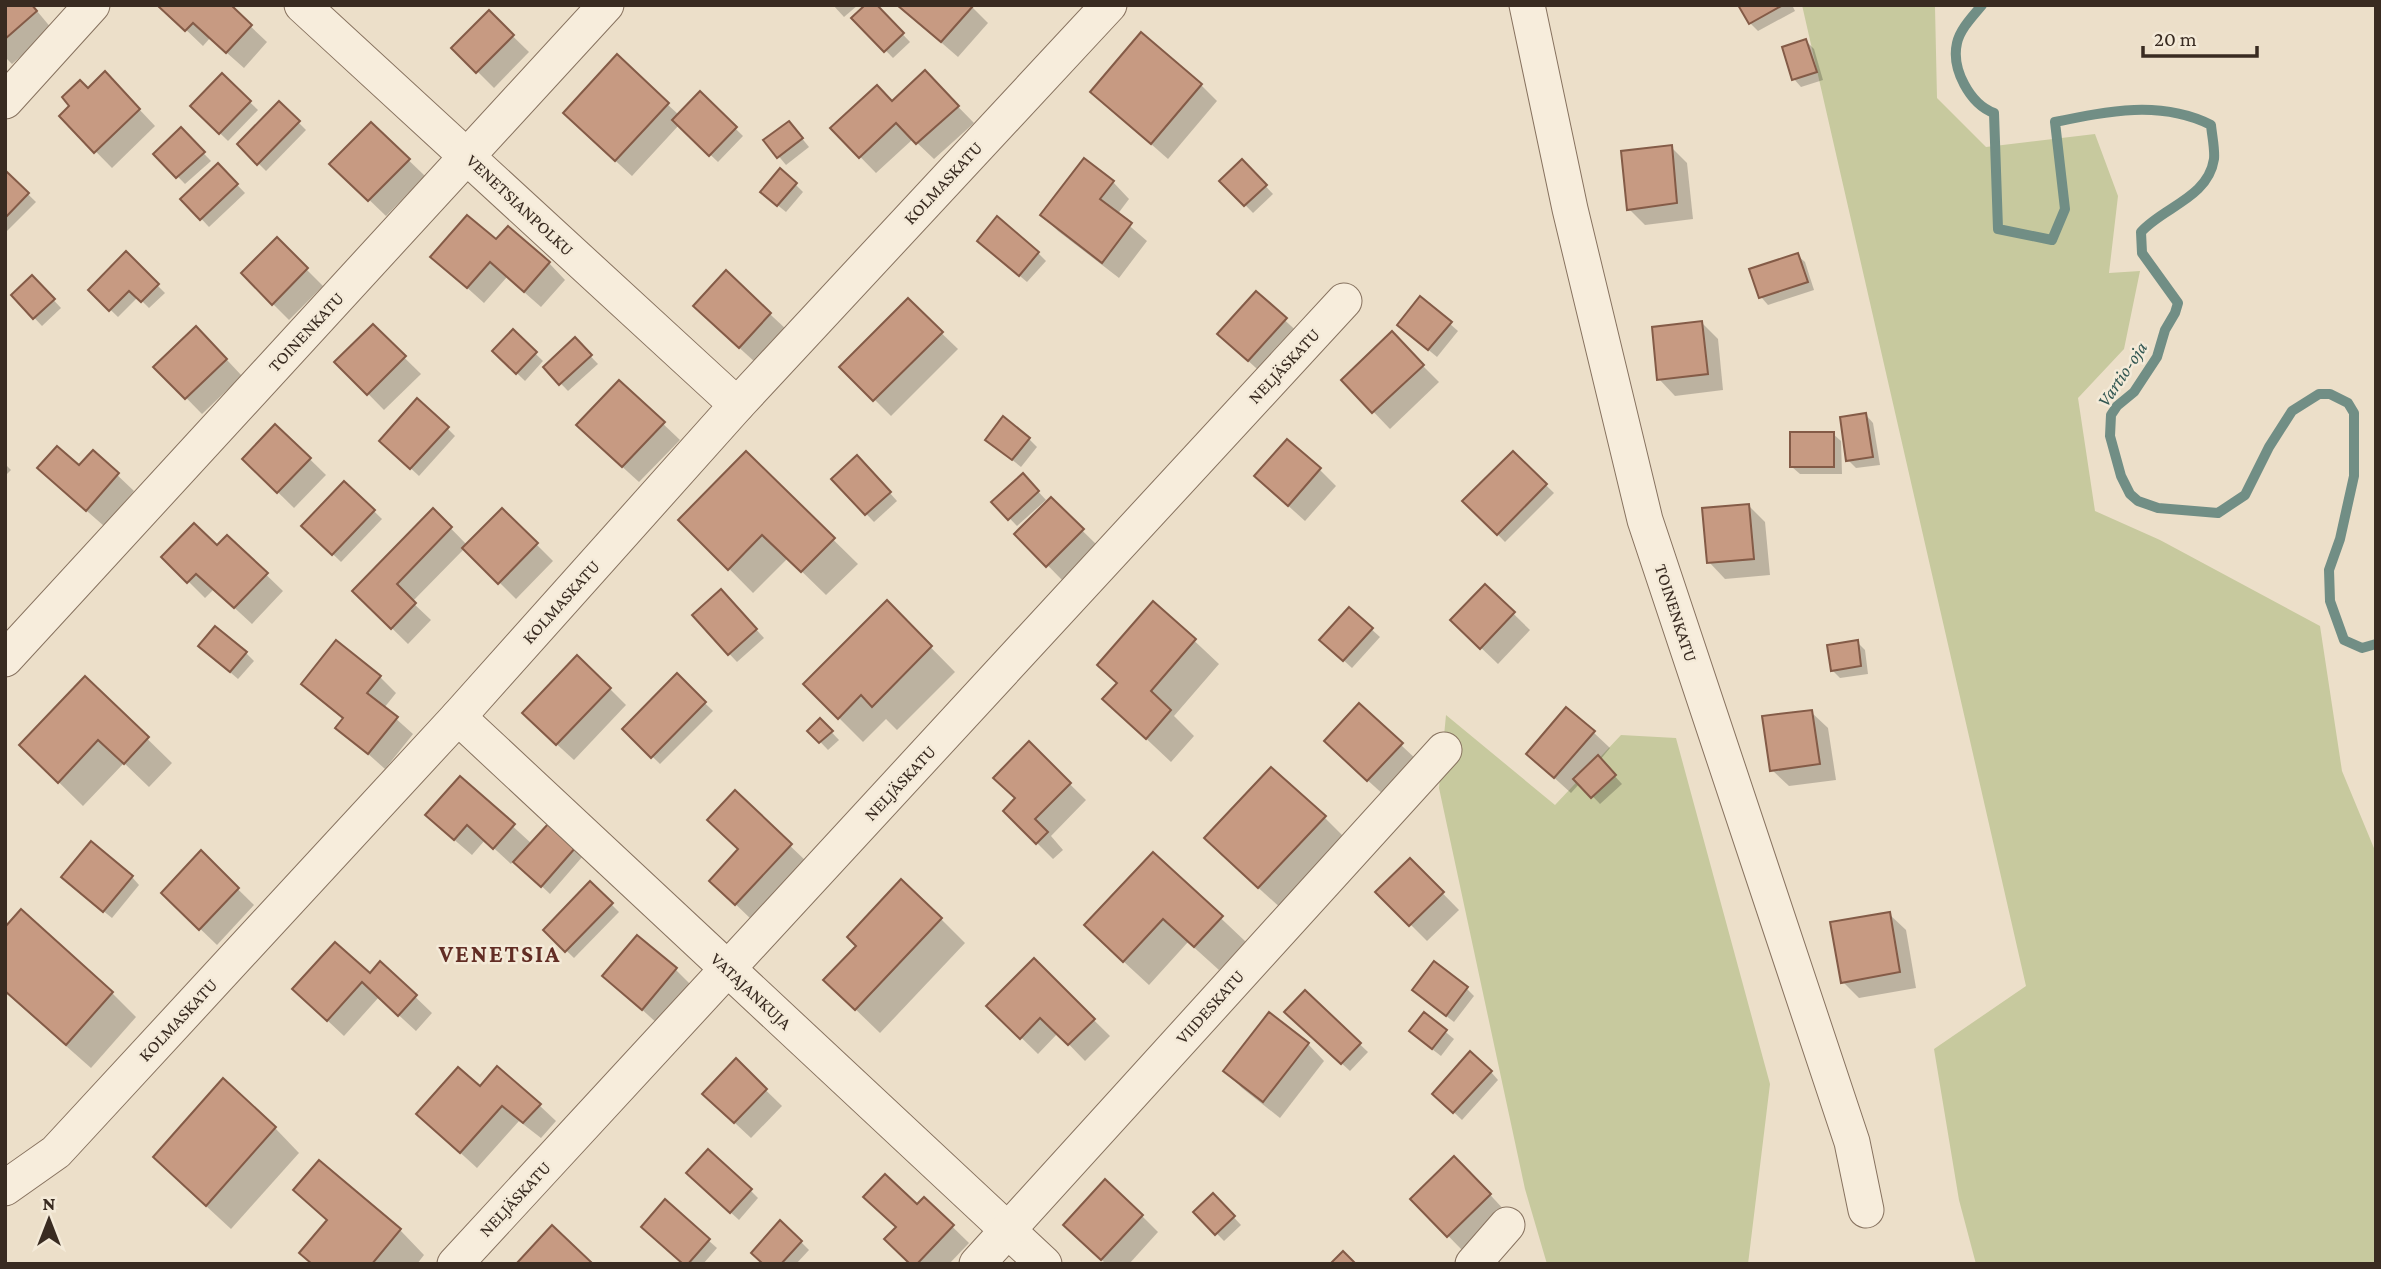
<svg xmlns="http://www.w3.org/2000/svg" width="2381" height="1269" font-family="'Crimson Pro',serif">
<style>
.green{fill:#c7c99e}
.shadow{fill:#0003}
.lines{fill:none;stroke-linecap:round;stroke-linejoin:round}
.stream{stroke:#718e85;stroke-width:10}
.building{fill:#c79a82;stroke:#845b47;stroke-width:2}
.minor-casing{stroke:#87725f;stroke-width:37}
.minor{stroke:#f7eddc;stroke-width:35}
.labels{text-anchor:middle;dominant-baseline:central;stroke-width:5;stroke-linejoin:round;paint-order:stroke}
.street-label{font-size:18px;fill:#392b21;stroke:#f4ead8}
.water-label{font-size:19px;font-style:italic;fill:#325752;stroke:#f4ead8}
.district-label{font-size:24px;font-weight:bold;letter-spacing:2px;fill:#622d24;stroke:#f4ead8}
</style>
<rect width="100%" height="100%" fill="#ecdfc9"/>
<g class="green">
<polygon points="1802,5 1937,5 1935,7 1937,98 1986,147 2095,134 2118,196 2109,273 2140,271 2124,349 2078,398 2095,511 2160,540 2320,626 2342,771 2376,853 2376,1264 1976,1264 1959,1200 1934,1049 2026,986"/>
<polygon points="1446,715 1555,805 1621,735 1676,738 1770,1084 1748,1264 1547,1264 1525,1189 1439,788"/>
</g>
<g class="shadow">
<polygon points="5,5 32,5 52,29 12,64 5,57"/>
<polygon points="160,5 228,5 267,42 244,68 210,38 203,46"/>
<polygon points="833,5 858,5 844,17"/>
<polygon points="875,5 910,42 893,58 854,18"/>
<polygon points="898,5 970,5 988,23 958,57"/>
<polygon points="1740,5 1792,5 1795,11 1758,31 1750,23"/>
<polygon points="489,13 529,52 494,88 454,48"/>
<polygon points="1806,41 1814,49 1823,80 1801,87 1794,79"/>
<polygon points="925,73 974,123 934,159 913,139 876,173 833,129 892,103"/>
<polygon points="222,76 258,110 228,141 192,106"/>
<polygon points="1201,85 1217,101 1168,159 1092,92"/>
<polygon points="121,90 155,126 112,168 61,116"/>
<polygon points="700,94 743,136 718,162 679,125 632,176 582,130 667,104 679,115"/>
<polygon points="279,103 306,130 266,171 239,144"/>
<polygon points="371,124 425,176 386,216 332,164"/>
<polygon points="181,130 211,161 185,184 156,154"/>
<polygon points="796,131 809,147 786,165 766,141"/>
<polygon points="1671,147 1687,163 1693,219 1645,225 1629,209"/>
<polygon points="1084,160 1113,182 1129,199 1117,215 1147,241 1119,278 1058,231 1042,215"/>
<polygon points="1242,161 1273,194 1253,213 1222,181"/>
<polygon points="218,165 245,193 209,227 183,199"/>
<polygon points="7,174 36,202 5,233 5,176"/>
<polygon points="795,184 803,192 786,212 770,199"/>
<polygon points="277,240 323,286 289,320 243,274"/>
<polygon points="496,242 549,263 565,280 541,307 507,277 484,303 433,257"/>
<polygon points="987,248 1038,253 1046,261 1027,282"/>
<polygon points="126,254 165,293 149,308 138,297 118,317 90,290"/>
<polygon points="1797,255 1805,262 1814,290 1768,305 1761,297"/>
<polygon points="726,273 787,330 756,363 712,323"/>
<polygon points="32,277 61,308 42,326 13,295"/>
<polygon points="1256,294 1302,336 1265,376 1236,350"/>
<polygon points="908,301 958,349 891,416 842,367"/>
<polygon points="1702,323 1718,339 1723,390 1675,396 1659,379"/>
<polygon points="1450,324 1458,331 1437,357 1407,332"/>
<polygon points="373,327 421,374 384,410 337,362"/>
<polygon points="513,332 543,361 525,381 494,351"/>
<polygon points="1391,334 1439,382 1390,429 1343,380"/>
<polygon points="575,340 598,364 568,391 545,367"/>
<polygon points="213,345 242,376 202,414 156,367"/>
<polygon points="619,382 680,440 639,482 595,442"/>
<polygon points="1866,415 1873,423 1880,465 1856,468 1848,460"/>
<polygon points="276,426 326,475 294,508 244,459"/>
<polygon points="447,428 455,436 419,476 389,448"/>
<polygon points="1833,434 1841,441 1842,474 1800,474 1792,467"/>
<polygon points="1029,439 1037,447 1021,467 987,440"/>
<polygon points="93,452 134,491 104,526 56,484 79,468"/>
<polygon points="1513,453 1554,493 1505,542 1465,501"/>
<polygon points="746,454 858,564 826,595 788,558 753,593 681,520"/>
<polygon points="5,464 11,470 5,476"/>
<polygon points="865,465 897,501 874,522 833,479"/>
<polygon points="1319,469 1336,486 1305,521 1273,492"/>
<polygon points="1023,475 1046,500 1017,526 994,502"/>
<polygon points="345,483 382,519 341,562 304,526"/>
<polygon points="1051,500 1099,547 1064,582 1017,534"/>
<polygon points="1749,506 1765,522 1770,575 1725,579 1709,562"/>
<polygon points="433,510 467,545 502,510 553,561 516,599 465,548 412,602 431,620 408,644 354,591"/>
<polygon points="227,537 283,591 252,624 214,589 205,598 164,557 217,548"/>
<polygon points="1485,586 1530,630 1498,664 1452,620"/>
<polygon points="729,600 764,638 737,662 694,616"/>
<polygon points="887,603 955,672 897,730 886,719 863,742 805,684"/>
<polygon points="1154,603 1219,664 1174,716 1194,736 1171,762 1104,699 1118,684"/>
<polygon points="1349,609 1380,637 1352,668 1330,648"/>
<polygon points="1857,642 1865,650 1868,674 1840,678 1832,670"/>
<polygon points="200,646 246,653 254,661 238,679"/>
<polygon points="677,676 713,711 660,764 624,729"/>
<polygon points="380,677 396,693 384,708 413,734 385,769 338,727 344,720 303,684"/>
<polygon points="85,678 172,763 149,787 124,763 83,806 21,745"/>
<polygon points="610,689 626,705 574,760 540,729"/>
<polygon points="1811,712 1828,728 1836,780 1789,786 1772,770"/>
<polygon points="820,720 839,740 828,750 810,731"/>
<polygon points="1593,732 1610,748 1600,760 1622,784 1600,804 1580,783 1571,793 1528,754"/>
<polygon points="1029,744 1086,800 1051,836 1063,850 1053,859 1005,811 1017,799"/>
<polygon points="1401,745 1418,761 1385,796 1343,758"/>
<polygon points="460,778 532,844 549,825 583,856 550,894 514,860 511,864 485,840 472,855 444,831"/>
<polygon points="735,793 807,862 752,920 728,897 740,850"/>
<polygon points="1324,817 1349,842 1284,911 1231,863"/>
<polygon points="201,853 254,905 217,945 163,893"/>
<polygon points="1153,854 1246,942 1219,970 1188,942 1149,985 1110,949"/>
<polygon points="1410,860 1459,910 1427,941 1378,892"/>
<polygon points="132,877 139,885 112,918 71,885"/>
<polygon points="590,883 619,912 574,958 545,930"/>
<polygon points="1889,914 1906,930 1916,988 1859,998 1843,982"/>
<polygon points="941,919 965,943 880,1033 850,1004"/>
<polygon points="5,929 112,993 136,1017 91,1068 5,992"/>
<polygon points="1034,961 1110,1036 1085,1061 1058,1033 1038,1054 989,1006"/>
<polygon points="381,964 432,1013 416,1031 379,997 344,1036 311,1005 370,975"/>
<polygon points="676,970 692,986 659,1025 605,976"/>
<polygon points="1467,989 1474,996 1454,1022 1422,997"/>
<polygon points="1305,993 1368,1052 1350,1071 1294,1020"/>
<polygon points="1270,1014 1308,1044 1324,1061 1280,1118 1242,1088 1225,1071"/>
<polygon points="1424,1014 1454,1039 1441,1056 1419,1039"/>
<polygon points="736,1061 782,1106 751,1138 721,1110"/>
<polygon points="1491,1072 1498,1080 1462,1120 1442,1101"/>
<polygon points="480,1088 539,1105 556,1121 541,1138 519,1121 477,1168 418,1114"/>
<polygon points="275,1128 299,1153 231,1229 179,1181"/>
<polygon points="319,1163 400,1230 424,1255 417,1264 312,1264 327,1221 295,1190"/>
<polygon points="1471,1174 1506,1212 1464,1252 1412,1199"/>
<polygon points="696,1181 750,1190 758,1198 739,1220"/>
<polygon points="1213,1195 1241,1225 1224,1241 1196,1212"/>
<polygon points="924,1199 969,1243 949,1264 912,1264"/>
<polygon points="665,1202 717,1248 703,1264 685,1264"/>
<polygon points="1142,1216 1158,1232 1129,1264 1106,1264 1082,1241"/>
<polygon points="801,1242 809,1250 796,1264 765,1264"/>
</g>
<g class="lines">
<path class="stream" d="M1982 5C1973 16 1960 29 1957 43 1951 69 1970 104 1994 113L1998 229 2052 240 2065 209 2055 122C2108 111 2161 100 2211 125 2212 136 2215 149 2214 159 2208 198 2163 207 2141 232L2142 253 2178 303 2175 313 2165 330 2157 357 2134 392 2117 406 2111 415 2110 436 2121 476 2130 494 2138 501 2158 508 2218 513 2245 495 2269 447 2292 411 2319 394H2330L2348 403 2354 413V476L2340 539 2329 570 2330 601 2344 640 2362 648 2376 644"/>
</g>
<g class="building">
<polygon points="5,5 32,5 37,11 5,39"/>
<polygon points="231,5 252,25 226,53 193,23 185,31 158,6"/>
<polygon points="865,5 877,5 904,33 884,52 851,18"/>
<polygon points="897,5 973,5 973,6 941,42"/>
<polygon points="1738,5 1783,5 1749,24"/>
<polygon points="489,10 514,35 476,73 451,48"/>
<polygon points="1141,32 1202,84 1151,144 1090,92"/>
<polygon points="1806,39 1817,72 1792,80 1782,47"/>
<polygon points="617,54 669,103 615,161 563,113"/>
<polygon points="925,70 959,106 916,144 896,123 859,158 830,128 877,85 892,101"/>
<polygon points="105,71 140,109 94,153 59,116 69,106 62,97 80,80 88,88"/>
<polygon points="222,73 251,101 219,134 190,106"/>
<polygon points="700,91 737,127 709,156 672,120"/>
<polygon points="279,101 300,121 257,165 237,144"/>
<polygon points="789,121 803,138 777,158 763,140"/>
<polygon points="371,122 410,159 368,201 329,164"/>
<polygon points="181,127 205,152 176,178 153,154"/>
<polygon points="1672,145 1677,203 1627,210 1621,151"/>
<polygon points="1084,158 1114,181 1100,199 1132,223 1102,263 1040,215"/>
<polygon points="1242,159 1267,185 1244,206 1219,181"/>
<polygon points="218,163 238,184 200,220 180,199"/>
<polygon points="780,168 797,183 777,206 760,192"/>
<polygon points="7,172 29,193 5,218 5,173"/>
<polygon points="467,215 496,239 508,226 550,262 524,292 490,262 467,288 430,257"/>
<polygon points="997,216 1039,252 1019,276 977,241"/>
<polygon points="277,237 308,268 272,305 241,273"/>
<polygon points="126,251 159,284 141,302 129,291 109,311 88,290"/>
<polygon points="1798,253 1808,282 1759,298 1749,269"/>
<polygon points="726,270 771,313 739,348 693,306"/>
<polygon points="32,275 55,299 33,319 11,295"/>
<polygon points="1256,291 1287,318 1248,361 1217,334"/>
<polygon points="1420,296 1452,322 1428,350 1397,325"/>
<polygon points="908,298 943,332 873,401 839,367"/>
<polygon points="1702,321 1708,374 1657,380 1652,327"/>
<polygon points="373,324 406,356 367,395 334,362"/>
<polygon points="196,326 227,359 185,399 153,367"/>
<polygon points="513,329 537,352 516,374 492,351"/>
<polygon points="1392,331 1424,365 1372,413 1341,380"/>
<polygon points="575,337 592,355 559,385 543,367"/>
<polygon points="619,380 665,422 622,467 576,425"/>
<polygon points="417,398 449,427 410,469 379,441"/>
<polygon points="1866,413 1873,457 1846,461 1840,417"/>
<polygon points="1003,416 1030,438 1012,460 985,440"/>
<polygon points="275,424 311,458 277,493 242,459"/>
<rect x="1790" y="432" width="44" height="35"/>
<polygon points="1287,439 1321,468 1288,506 1254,476"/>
<polygon points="57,446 79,465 93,450 119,473 86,511 37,468"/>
<polygon points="746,451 835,538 801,572 762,535 728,570 678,520"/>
<polygon points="1513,451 1547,484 1497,535 1462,501"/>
<polygon points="857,455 891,492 865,515 831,479"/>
<polygon points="1023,473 1039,491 1008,520 991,502"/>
<polygon points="344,481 375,510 332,555 301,526"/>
<polygon points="1051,497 1084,529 1046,567 1014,534"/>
<polygon points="1749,504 1754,559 1707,563 1702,508"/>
<polygon points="433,508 452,527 397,584 416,603 391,629 352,591"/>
<polygon points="502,508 538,543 498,584 462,548"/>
<polygon points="194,523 217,545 227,535 268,573 234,608 196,574 187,583 161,557"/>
<polygon points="1485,584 1515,612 1480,649 1450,620"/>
<polygon points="721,589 757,629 728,655 692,615"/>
<polygon points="887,600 932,646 872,707 861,695 838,719 803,684"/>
<polygon points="1153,601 1196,639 1151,691 1171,710 1146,739 1102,699 1117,683 1097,665"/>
<polygon points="1349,607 1373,628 1343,661 1319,640"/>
<polygon points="215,626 247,652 230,672 198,646"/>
<polygon points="336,640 381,676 367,693 398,717 368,754 335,728 343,718 301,684"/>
<polygon points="1858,640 1861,666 1831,671 1827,645"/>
<polygon points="577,655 611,688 556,745 522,713"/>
<polygon points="677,673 706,702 651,758 622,729"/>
<polygon points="85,676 149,737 124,764 98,740 58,783 19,745"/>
<polygon points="1359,703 1403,743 1367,781 1324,741"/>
<polygon points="1566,707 1595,731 1554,778 1526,754"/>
<polygon points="1812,710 1820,764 1770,771 1762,716"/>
<polygon points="820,718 833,731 819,743 807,731"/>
<polygon points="1029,741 1071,783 1035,819 1048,832 1036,844 1003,811 1015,798 993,778"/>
<polygon points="1598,755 1616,775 1591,798 1573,779"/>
<polygon points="1271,767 1326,816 1258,888 1204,838"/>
<polygon points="460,776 515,824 493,849 467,825 454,840 425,815"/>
<polygon points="735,790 792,844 735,905 709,881 738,849 707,820"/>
<polygon points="549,823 576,847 541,887 513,862"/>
<polygon points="91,841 133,876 103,912 61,877"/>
<polygon points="201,850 239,888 199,930 161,893"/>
<polygon points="1153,852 1223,916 1194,947 1163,919 1123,962 1084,925"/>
<polygon points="1410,858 1444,892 1409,926 1375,892"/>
<polygon points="901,879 942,918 855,1010 823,980 856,946 847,937"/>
<polygon points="590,881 613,903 565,952 543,930"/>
<polygon points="21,909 113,992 66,1045 5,991 5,927"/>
<polygon points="1890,912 1900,972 1841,983 1830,922"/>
<polygon points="637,935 677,968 642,1010 602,976"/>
<polygon points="335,942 370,973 380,961 417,995 398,1016 362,982 327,1021 292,989"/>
<polygon points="1034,958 1095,1019 1068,1045 1040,1018 1020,1039 986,1006"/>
<polygon points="1434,961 1468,987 1446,1016 1412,990"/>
<polygon points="1305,990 1361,1043 1341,1064 1284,1012"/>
<polygon points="1269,1012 1309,1043 1263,1102 1223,1071"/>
<polygon points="1424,1012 1447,1030 1432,1049 1409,1031"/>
<polygon points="1470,1051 1492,1071 1453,1113 1432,1094"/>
<polygon points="736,1058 767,1089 734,1123 702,1094"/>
<polygon points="497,1066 541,1104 523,1123 502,1106 460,1153 416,1114 458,1067 480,1086"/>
<polygon points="223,1078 276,1127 206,1206 153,1157"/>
<polygon points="708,1149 752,1189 730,1213 686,1173"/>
<polygon points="1454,1156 1491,1194 1447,1237 1410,1199"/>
<polygon points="319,1160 401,1229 372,1264 312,1264 299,1253 327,1220 293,1190"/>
<polygon points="885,1174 917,1204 924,1197 954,1225 917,1264 910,1264 884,1239 896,1227 863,1197"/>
<polygon points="1105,1179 1143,1215 1101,1260 1063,1225"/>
<polygon points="1213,1193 1235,1216 1215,1235 1193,1212"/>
<polygon points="665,1199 710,1239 688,1264 683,1264 641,1227"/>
<polygon points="780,1220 802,1241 781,1264 763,1264 751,1253"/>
<polygon points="552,1225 592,1263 591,1264 516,1264"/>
<polygon points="1343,1251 1356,1264 1330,1264"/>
</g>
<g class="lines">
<g class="minor-casing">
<g id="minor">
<polyline points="302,5 737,405"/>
<polyline points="1527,5 1570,209 1645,520 1852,1142 1866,1210"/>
<polyline points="5,101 92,5"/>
<polyline points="5,659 606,5"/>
<polyline points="458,717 1044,1264"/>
<polyline points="5,1188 56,1152 458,717 737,405 1109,5"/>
<polyline points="455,1264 1344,301"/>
<polyline points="977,1264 1444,750"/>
<polyline points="1473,1264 1507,1225"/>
</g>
</g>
<use href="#minor" class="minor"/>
</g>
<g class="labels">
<g class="street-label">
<text transform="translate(943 183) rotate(-47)">KOLMASKATU</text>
<text transform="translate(520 205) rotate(43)">VENETSIANPOLKU</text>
<text transform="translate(306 332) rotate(-47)">TOINENKATU</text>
<text transform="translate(1284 366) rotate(-47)">NELJÄSKATU</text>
<text transform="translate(561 602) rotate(-48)">KOLMASKATU</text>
<text transform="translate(1676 613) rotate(72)">TOINENKATU</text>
<text transform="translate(900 783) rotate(-47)">NELJÄSKATU</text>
<text transform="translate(751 991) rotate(43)">VATAJANKUJA</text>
<text transform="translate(1210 1007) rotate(-48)">VIIDESKATU</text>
<text transform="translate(178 1020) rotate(-47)">KOLMASKATU</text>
<text transform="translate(515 1199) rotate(-47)">NELJÄSKATU</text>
</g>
<g class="water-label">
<text transform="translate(2122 374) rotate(-56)">Vartio-oja</text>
</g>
<g class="district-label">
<text x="500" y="953">VENETSIA</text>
</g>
</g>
<rect width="2381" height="1269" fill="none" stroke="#392b21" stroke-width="14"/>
<g transform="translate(49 1220)" stroke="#f4ead8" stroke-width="5" paint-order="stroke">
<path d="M0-5L12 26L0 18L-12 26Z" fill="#392b21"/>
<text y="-10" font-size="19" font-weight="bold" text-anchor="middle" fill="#392b21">N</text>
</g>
<path d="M2143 46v10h114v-10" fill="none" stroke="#392b21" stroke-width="3.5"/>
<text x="2154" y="46" font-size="21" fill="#392b21" stroke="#f4ead8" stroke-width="5" paint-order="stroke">20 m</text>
</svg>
